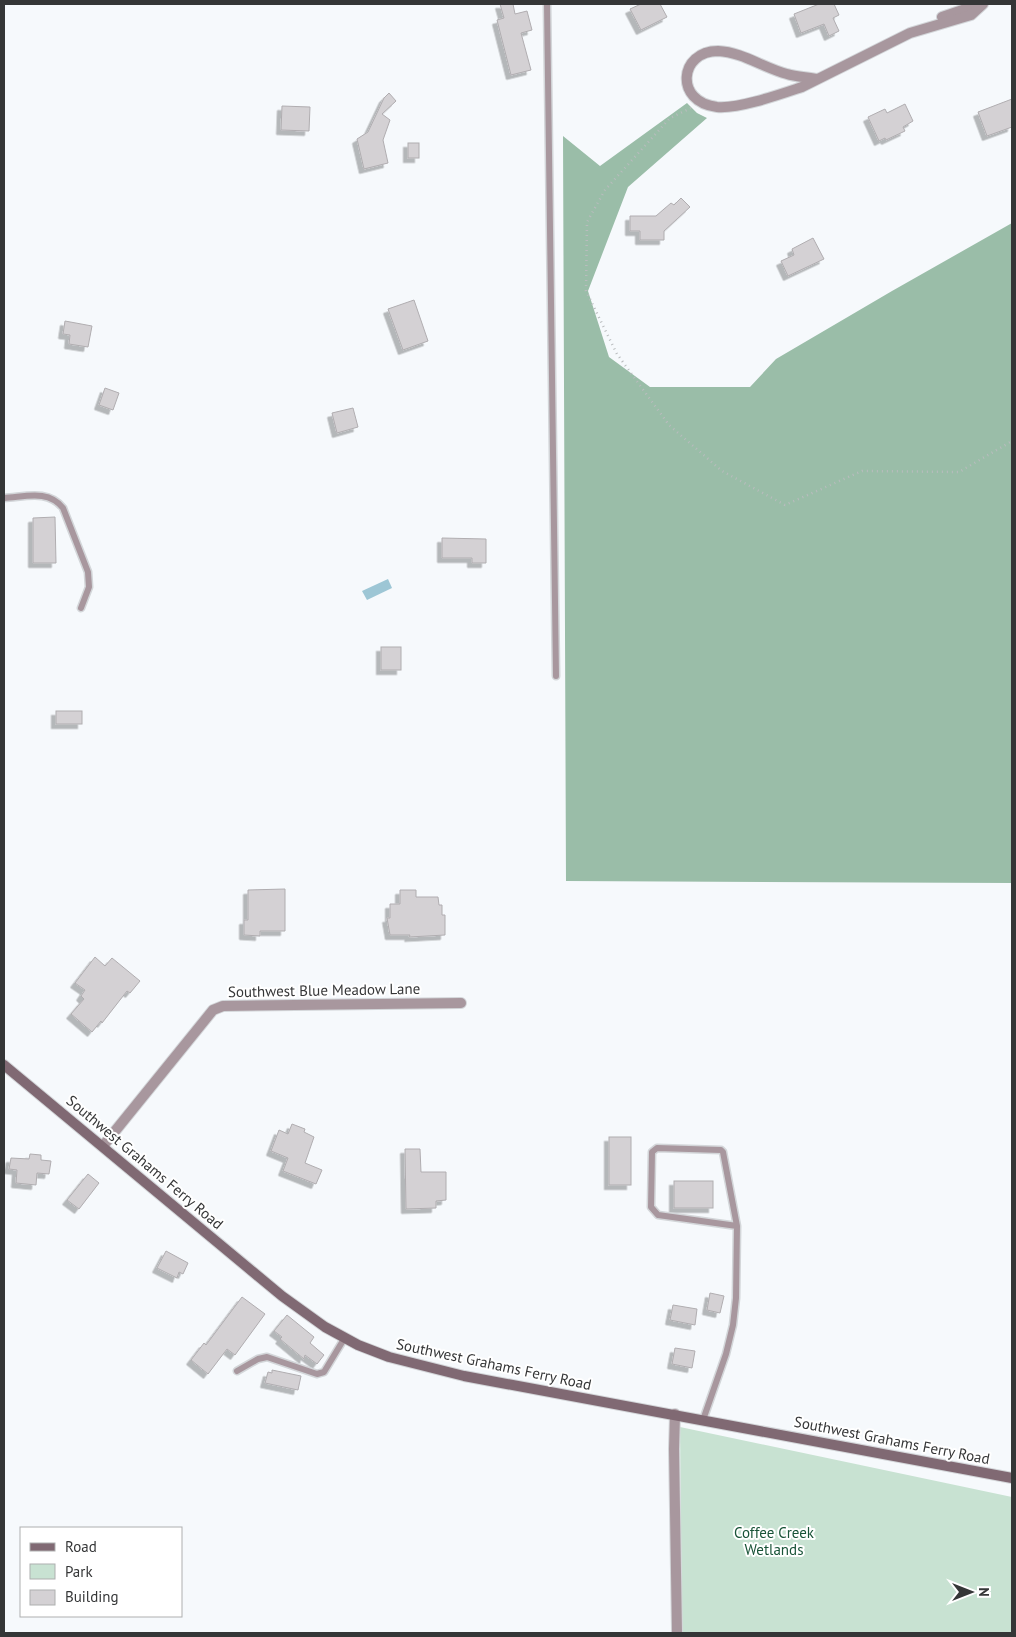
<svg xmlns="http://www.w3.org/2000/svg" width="1016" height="1637" font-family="'PT Sans',sans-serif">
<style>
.green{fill:#c8e2d2}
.forest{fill:#9abda8}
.water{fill:#9dc6d5}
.building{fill:#d4d1d4;stroke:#b0adb0;filter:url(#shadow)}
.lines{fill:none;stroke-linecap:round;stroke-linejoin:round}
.service-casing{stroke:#d3d6d9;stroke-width:9}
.minor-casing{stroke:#d3d6d9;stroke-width:12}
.secondary-casing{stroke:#d3d6d9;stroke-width:12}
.path{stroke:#b9bcbe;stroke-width:2.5;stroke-dasharray:1 4;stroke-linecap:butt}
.service{stroke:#a8979e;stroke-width:6}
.minor{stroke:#a8979e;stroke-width:10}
.secondary{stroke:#806973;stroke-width:10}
.labels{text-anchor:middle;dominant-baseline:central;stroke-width:4;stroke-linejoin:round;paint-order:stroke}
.street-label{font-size:15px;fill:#353637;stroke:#fff}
.park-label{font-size:15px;fill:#185337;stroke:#fff}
</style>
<defs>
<filter id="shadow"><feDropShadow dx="-4.5" dy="4.5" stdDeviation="0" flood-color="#0004"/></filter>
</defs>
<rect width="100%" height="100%" fill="#f6f9fc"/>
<polygon class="green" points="680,1427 1012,1497 1012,1633 682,1633"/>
<polygon class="forest" points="687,103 697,113 707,118 628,187 588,291 609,357 650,387 750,387 776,359 892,291 1012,223 1012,883 566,881 563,136 600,166"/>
<polygon class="water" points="388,579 392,588 367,600 362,591"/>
<g class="building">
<polygon points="500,4 513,4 515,14 527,11 532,30 521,33 531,70 511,75 497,20 504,18"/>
<polygon points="641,4 660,4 667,17 641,30 630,9"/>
<polygon points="819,4 834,4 839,15 833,18 839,31 829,36 824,24 801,33 794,14"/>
<polygon points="389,93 396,101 382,114 390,120 383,140 388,163 364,169 357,139 368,132 384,98"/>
<polygon points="1012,99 1012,127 987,136 978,112"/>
<polygon points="905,104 913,121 903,127 905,131 886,140 885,138 879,141 868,117 885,109 887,113"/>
<polygon points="282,106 310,107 309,131 281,130"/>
<rect x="408" y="143" width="11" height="15"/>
<polygon points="681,198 690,207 664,231 664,240 640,240 640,231 630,231 630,216 656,216 671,203 674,205"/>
<polygon points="813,238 824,259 788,276 781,261 794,255 792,249"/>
<polygon points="414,300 428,341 403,350 388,309"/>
<polygon points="65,321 92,326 88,347 69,344 70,335 63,334"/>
<polygon points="105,388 119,393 113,410 99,405"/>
<polygon points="353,408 358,427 337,433 332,413"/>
<polygon points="55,517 56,563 33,563 33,518"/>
<polygon points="442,538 486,539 486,563 472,563 472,558 442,558"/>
<rect x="381" y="647" width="20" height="23"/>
<rect x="56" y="711" width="26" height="13"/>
<polygon points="285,889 285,931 260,931 260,936 244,935 244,920 248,920 248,890"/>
<polygon points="400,890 416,890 416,897 438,897 439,905 442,905 442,915 445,915 445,935 409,937 410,935 390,935 387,918 390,918 390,904 400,904"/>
<polygon points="95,957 105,966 112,958 140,981 130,993 127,991 102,1023 101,1021 92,1032 71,1014 84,999 81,996 85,990 75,983"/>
<polygon points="292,1124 305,1129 304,1132 314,1137 305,1163 322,1170 316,1184 283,1171 288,1158 271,1151 279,1130 288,1134"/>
<rect x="609" y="1137" width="22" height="48"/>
<polygon points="405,1149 420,1149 421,1172 446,1172 446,1200 436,1201 436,1208 406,1209"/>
<polygon points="30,1154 41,1155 41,1160 51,1161 49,1174 37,1173 36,1185 16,1183 17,1170 9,1169 11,1158 29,1159"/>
<polygon points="88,1174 99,1183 79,1209 67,1200"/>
<rect x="674" y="1181" width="39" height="27"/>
<polygon points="166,1251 188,1263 183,1274 179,1272 177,1278 157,1268"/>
<polygon points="710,1293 724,1296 720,1313 707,1310"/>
<polygon points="242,1297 265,1314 235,1355 227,1349 208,1374 191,1360 204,1343 206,1345"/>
<polygon points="673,1305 697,1309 695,1325 670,1320"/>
<polygon points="287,1315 314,1337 310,1343 324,1355 317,1364 305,1355 304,1359 280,1339 282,1337 274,1331"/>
<polygon points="675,1348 695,1351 692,1368 672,1364"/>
<polygon points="272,1370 301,1376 298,1390 265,1383 268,1372 272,1373"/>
</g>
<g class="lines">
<g class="service-casing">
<g id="service">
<polyline points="547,4 556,676"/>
<path d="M4 498C25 497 48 489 63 508L88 572 89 587 81 608"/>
<polyline points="237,1371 258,1359 267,1357 317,1374 324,1372 344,1339"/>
<polyline points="703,1420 726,1354 733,1325 736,1298 737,1226 723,1152 721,1150 657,1148 652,1152 651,1207 658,1215 737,1226"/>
</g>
</g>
<g class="minor-casing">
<g id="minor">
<polyline points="942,17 980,4"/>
<path d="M817 79C807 77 796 77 787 74 764 68 742 52 718 51 679 51 674 102 717 107 739 109 781 94 802 87L910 33 971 15 983 4"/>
<polyline points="103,1146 213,1010 223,1006 461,1003"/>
<polyline points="675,1414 674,1449 677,1633"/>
</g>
</g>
<g class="secondary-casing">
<polyline id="secondary" points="4,1065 282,1296 325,1327 358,1345 389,1357 464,1376 1012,1478"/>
</g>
<polyline class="path" points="691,108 670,118 605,190 587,222 586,291 617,354 669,425 722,471 785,505 862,471 959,472 1012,441"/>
<use href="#service" class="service"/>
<use href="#minor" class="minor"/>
<use href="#secondary" class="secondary"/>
</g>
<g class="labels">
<g class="street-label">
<text transform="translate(324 990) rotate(-1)">Southwest Blue Meadow Lane</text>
<text transform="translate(145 1162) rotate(40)">Southwest Grahams Ferry Road</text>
<text transform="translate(494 1364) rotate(12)">Southwest Grahams Ferry Road</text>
<text transform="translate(892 1440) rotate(11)">Southwest Grahams Ferry Road</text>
</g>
<g class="park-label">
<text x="774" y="1532">Coffee Creek<tspan x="774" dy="17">Wetlands</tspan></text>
</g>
</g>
<rect width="1016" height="1637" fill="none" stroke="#353637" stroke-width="10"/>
<rect x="20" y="1527" width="162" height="90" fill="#ffffff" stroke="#aeafaf"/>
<rect x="30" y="1543" width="25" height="8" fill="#806973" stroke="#aeafaf"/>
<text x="65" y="1552" font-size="15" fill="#353637">Road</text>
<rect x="30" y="1564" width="25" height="15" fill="#c8e2d2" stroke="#aeafaf"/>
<text x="65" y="1577" font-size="15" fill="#353637">Park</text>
<rect x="30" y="1590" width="25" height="15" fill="#d4d1d4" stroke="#aeafaf"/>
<text x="65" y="1602" font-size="15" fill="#353637">Building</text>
<g transform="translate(971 1592) rotate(90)" stroke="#ffffff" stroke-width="4" paint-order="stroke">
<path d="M0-4L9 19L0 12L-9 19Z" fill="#353637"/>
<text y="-8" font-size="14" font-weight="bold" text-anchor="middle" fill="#353637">N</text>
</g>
</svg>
